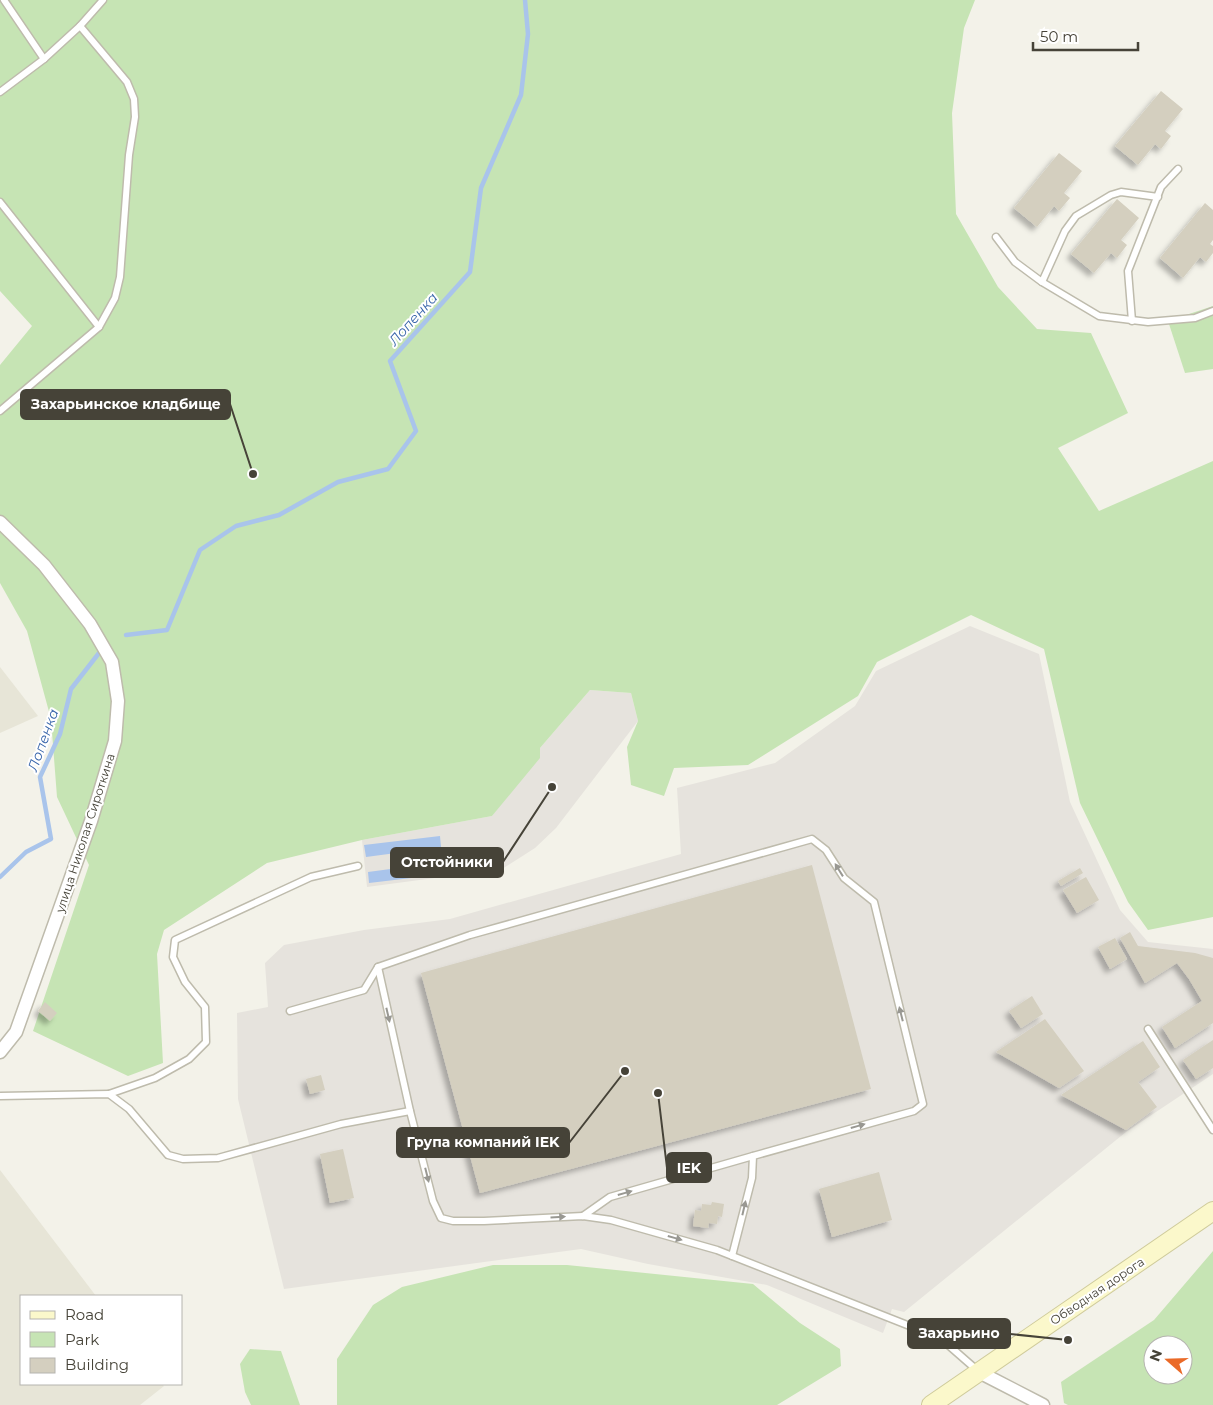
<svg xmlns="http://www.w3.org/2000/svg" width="1213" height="1405" font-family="Montserrat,sans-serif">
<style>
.residential{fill:#e7e5d7}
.industrial{fill:#e6e3dd}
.green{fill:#c6e4b4;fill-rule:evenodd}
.water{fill:#a9c4eb}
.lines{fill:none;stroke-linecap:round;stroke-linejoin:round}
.stream{stroke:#a9c4eb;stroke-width:4.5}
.building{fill:#d4cfbf;filter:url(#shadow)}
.lane-casing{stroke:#bebbac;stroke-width:9}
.street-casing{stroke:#bebbac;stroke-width:15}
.secondary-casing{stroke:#cfcb9b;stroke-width:20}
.lane{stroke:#fff;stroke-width:6}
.street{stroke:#fff;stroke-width:12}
.secondary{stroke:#fbf8cb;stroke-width:18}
.oneway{fill:#999892}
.labels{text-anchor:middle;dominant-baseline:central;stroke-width:4;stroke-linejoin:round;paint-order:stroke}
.street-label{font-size:12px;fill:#464338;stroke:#fff}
.water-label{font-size:14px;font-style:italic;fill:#3865aa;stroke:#fff}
.leader{fill:none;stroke:#464338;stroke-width:2}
.callout-dot{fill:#464338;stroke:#fff;stroke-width:2}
.callout{fill:#464338;stroke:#464338;stroke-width:2}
.callout-label{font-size:14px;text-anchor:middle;font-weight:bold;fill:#fff}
</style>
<defs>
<filter id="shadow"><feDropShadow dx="-4.5" dy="4.5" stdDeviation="2.5" flood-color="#0004"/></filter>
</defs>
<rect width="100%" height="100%" fill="#f3f2e9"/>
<g class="residential">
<polygon points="0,667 38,716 0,733"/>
<polygon points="0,1170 96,1296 21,1296 21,1384 162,1384 164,1386 140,1405 0,1405"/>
</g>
<g class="industrial">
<polygon points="970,626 1039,654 1070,802 1120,910 1148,942 1213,949 1213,1074 1126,1132 904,1312 892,1309 883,1333 767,1285 648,1264 581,1249 284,1289 238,1099 237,1013 268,1007 265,963 284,945 364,930 450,919 681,854 677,788 775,763 855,706 876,671"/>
<polygon points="590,690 631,693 638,721 556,828 535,848 502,869 367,887 362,840 492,816 540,748"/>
</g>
<g class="green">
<polygon points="0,0 975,0 964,28 952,113 956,214 998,287 1037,329 1091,333 1128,413 1058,448 1099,511 1213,461 1213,917 1148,930 1128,902 1080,803 1044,649 971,615 877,662 858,696 748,765 674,768 664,796 631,785 627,747 638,721 631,693 590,690 540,748 540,758 492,816 362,840 267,863 164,930 157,954 163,1063 128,1076 33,1031 89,865 57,797 51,719 27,631 0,583 0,365 32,326 0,291"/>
<polygon points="1213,306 1213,369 1185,373 1168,321"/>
<path d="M1213 1251V1405H1068L1064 1403 1061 1382 1154 1320ZM1153 1345H1183V1375H1153Z"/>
<polygon points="493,1265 567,1265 753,1284 800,1323 840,1349 841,1366 777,1405 337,1405 337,1359 373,1305 402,1287"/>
<polygon points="250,1349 281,1351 300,1405 251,1405 245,1392 240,1364"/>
</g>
<g class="water">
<polygon points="440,836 441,847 366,857 364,845"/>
<polygon points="443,862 445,874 369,883 368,872"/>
</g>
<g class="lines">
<g class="stream">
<polyline points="126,635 167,630 200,550 236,526 279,515 338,482 388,469 416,431 390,361 470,272 481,188 521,95 528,34 525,0"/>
<polyline points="0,877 26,852 51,839 40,777 60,734 71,689 99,653"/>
</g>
</g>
<g class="building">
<polygon points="1161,91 1183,109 1165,131 1171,136 1161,149 1155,144 1138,165 1115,146"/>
<polygon points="1059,153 1082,171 1064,193 1070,198 1059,211 1054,206 1037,227 1014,208"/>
<polygon points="1117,199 1139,218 1121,240 1127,245 1117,258 1111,253 1094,273 1071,254"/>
<polygon points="1205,203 1213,210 1213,240 1210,244 1213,246 1213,253 1206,262 1200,257 1183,278 1160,258"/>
<polygon points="812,865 871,1089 480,1193 421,973"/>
<polygon points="1080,868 1083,873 1061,886 1058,881"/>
<polygon points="1086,877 1099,900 1077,913 1063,890"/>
<polygon points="1130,932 1138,946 1195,953 1213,958 1213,1023 1175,1048 1162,1027 1202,1001 1189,979 1177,963 1145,983 1120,938"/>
<polygon points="1115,938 1127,959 1110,969 1098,947"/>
<polygon points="1032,996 1043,1014 1021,1028 1009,1011"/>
<polygon points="45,1002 57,1013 50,1021 38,1011"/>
<polygon points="1045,1019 1084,1071 1059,1088 996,1052"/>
<polygon points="1213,1040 1213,1068 1196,1079 1183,1060"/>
<polygon points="1143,1041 1160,1067 1138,1082 1157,1107 1126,1130 1061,1095"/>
<polygon points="321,1075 325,1090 310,1094 306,1079"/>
<polygon points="343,1149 354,1198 330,1203 320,1154"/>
<polygon points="879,1172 892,1220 832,1237 819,1189"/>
<polygon points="712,1202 724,1204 722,1217 718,1216 717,1224 709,1223 708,1228 693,1226 695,1210 701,1211 702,1204 711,1205"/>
</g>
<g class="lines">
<g class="lane-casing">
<g id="lane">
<polyline points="4,0 44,59"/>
<polyline points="0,92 44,59 80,26"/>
<polyline points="0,202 99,327"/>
<polyline points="996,237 1015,262 1042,282 1099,316 1148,322 1195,318 1213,311"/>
<polyline points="1042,282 1065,231 1076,216 1111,195 1121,192 1158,197"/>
<polyline points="1132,321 1128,271 1161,187 1178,169"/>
<polyline points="0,411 99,327 115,298 120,277 129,155 135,117 134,99 127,82 80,26 103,0"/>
<polyline points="378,967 410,1111 433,1201 441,1218 453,1221 484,1221 583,1216 611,1220 717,1250 925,1332 946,1343 978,1371"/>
<polyline points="290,1011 364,990 378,967 470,935 812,839 826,850 844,878 874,902 923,1104 914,1111 753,1156 752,1178 732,1256"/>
<polyline points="1148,1029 1213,1130"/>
<polyline points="109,1094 155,1078 189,1059 206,1042 205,1007 185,982 173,957 175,940 311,877 358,866"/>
<polyline points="0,1096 109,1094 129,1109 168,1155 183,1159 218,1158 341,1124 410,1111"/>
<polyline points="583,1216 610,1197 753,1156"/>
</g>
</g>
<g class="street-casing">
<g id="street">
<polyline points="0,522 44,565 90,624 112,662 118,701 115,741 91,821 16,1032 0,1052"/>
<polyline points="979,1372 1043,1405"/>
</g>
</g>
<g class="secondary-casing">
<polyline id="secondary" points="931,1405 1213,1211"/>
</g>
<use href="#lane" class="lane"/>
<use href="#street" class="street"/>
<use href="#secondary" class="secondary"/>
</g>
<defs><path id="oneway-solid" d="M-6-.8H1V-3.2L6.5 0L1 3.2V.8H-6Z" transform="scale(1.25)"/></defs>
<g class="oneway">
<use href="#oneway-solid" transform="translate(839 870) rotate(-122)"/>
<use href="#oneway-solid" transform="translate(901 1014) rotate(-104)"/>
<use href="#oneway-solid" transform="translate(388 1015) rotate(77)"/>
<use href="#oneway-solid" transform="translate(858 1126) rotate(-16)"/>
<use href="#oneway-solid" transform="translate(427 1175) rotate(76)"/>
<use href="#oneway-solid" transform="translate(625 1193) rotate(-16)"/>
<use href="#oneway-solid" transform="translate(744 1208) rotate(-77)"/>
<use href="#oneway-solid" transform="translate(558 1217) rotate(-3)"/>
<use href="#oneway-solid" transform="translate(675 1238) rotate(16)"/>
</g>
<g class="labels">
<g class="street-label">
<text transform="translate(85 833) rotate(-72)">улица Николая Сироткина</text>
<text transform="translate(1097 1291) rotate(-34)">Обводная дорога</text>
</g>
<g class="water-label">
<text transform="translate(413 319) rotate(-48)">Лопенка</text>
<text transform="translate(43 740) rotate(-70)">Лопенка</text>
</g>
</g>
<path class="leader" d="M253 474L230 404M552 787L503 862M625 1071L569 1143M658 1093L667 1168M1068 1340L1010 1334"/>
<g class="callout-dot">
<circle cx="253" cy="474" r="5"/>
<circle cx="552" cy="787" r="5"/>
<circle cx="625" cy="1071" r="5"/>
<circle cx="658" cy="1093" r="5"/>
<circle cx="1068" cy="1340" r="5"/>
</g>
<g class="callout">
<rect x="21" y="390" width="209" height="29" rx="5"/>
<rect x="391" y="848" width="112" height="29" rx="5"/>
<rect x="397" y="1128" width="172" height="29" rx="5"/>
<rect x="667" y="1153" width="44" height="29" rx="5"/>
<rect x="908" y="1319" width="102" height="29" rx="5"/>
</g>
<g class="callout-label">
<text x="126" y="409">Захарьинское кладбище</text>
<text x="447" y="867">Отстойники</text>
<text x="483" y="1147">Група компаний IEK</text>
<text x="689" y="1173">IEK</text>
<text x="959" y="1338">Захарьино</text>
</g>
<rect x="20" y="1295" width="162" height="90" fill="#ffffff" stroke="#b5b4af"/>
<rect x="30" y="1311" width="25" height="8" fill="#fbf8cb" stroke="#b5b4af"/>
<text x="65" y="1320" font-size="15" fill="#464338">Road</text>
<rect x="30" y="1332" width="25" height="15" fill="#c6e4b4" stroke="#b5b4af"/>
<text x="65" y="1345" font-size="15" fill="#464338">Park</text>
<rect x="30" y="1358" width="25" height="15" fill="#d4cfbf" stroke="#b5b4af"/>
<text x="65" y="1370" font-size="15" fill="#464338">Building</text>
<g transform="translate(1168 1360) rotate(290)"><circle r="24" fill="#ffffff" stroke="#b5b4af"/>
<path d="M0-4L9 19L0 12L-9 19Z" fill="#ea6a28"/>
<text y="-8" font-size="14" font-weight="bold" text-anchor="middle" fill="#464338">N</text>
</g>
<path d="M1033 42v8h105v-8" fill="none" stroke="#464338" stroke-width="2.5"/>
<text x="1040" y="42" font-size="15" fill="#464338" stroke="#ffffff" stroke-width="4" paint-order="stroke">50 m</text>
</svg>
